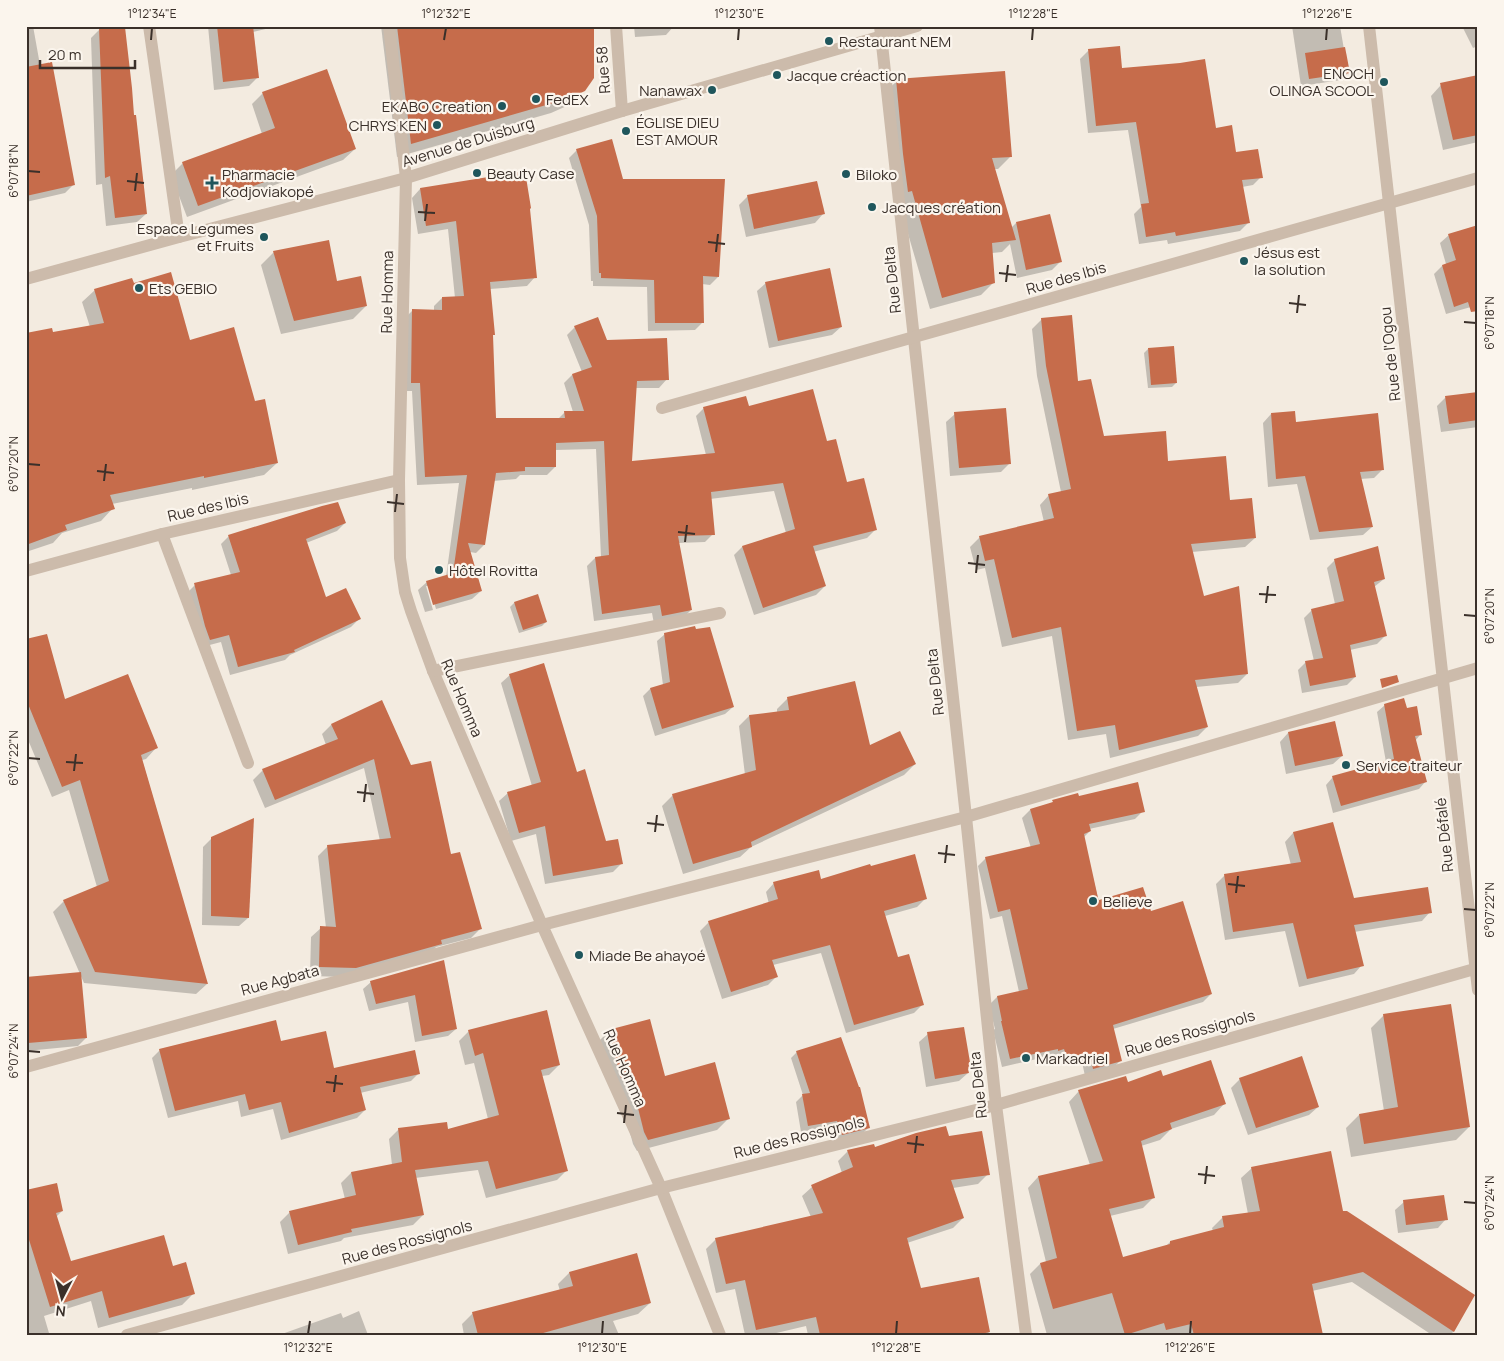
<svg xmlns="http://www.w3.org/2000/svg" width="1504" height="1361" font-family="Manrope,sans-serif">
<style>
.shadow{fill:#0003}
.building{fill:#c66c4b}
.lines{fill:none;stroke-linecap:round;stroke-linejoin:round}
.minor{stroke:#ccbbab;stroke-width:12}
.tertiary{stroke:#ccbbab;stroke-width:12}
.ticks{fill:none;stroke:#3a302a;stroke-width:2}
.poi-dot{fill:#1f565c;stroke:#fbf5ed;stroke-width:2}
.labels{text-anchor:middle;dominant-baseline:central;stroke-width:4.5;stroke-linejoin:round;paint-order:stroke}
.poi-label{font-size:15px;fill:#3a302a;stroke:#fbf5ed;text-anchor:start}
.street-label{font-size:15px;fill:#3a302a;stroke:#fbf5ed}
.neatline{fill:none;stroke:#3a302a;stroke-width:2}
.ticks-label{font-size:12px;text-anchor:middle;fill:#3a302a}
</style>
<rect width="100%" height="100%" fill="#f3ebe0"/>
<g class="shadow">
<polygon points="26,26 33,26 40,65 74,184 65,193 26,202"/>
<polygon points="208,26 278,26 253,32 258,77 249,86 214,90"/>
<polygon points="381,26 593,26 584,90 569,105 551,113 397,157"/>
<polygon points="634,26 674,26 666,35 635,37"/>
<polygon points="1292,26 1340,26 1348,73 1341,80 1301,86"/>
<polygon points="1462,26 1478,26 1478,46 1473,48"/>
<polygon points="99,30 132,117 146,214 137,222 106,226 102,184 96,185 91,38"/>
<polygon points="1088,51 1215,129 1235,153 1261,177 1253,185 1242,187 1248,223 1240,231 1168,244 1167,240 1139,244 1134,214 1141,207 1128,130 1088,133 1080,59"/>
<polygon points="1478,77 1478,142 1443,150 1431,96 1441,85"/>
<polygon points="897,81 1011,156 998,169 994,169 1011,228 1016,223 1060,262 1052,270 1017,278 1010,244 1002,252 992,253 994,282 981,295 930,309 899,203 884,93"/>
<polygon points="263,93 355,149 343,160 187,217 171,175 183,163 262,134 252,104"/>
<polygon points="577,150 616,196 718,277 710,285 702,284 703,322 695,330 648,331 647,287 593,286 593,281 591,281 589,225 569,158"/>
<polygon points="420,189 529,209 535,277 527,286 490,289 495,419 558,419 565,412 573,412 564,383 572,375 582,372 567,335 575,327 606,341 667,379 659,388 635,388 631,462 706,455 696,416 704,408 748,407 826,443 847,484 876,529 867,538 813,552 825,586 816,595 754,615 734,555 742,547 786,533 774,491 710,499 713,534 705,542 678,543 691,610 683,618 654,624 652,613 594,621 587,566 595,558 601,557 596,449 555,450 555,467 547,475 520,475 516,479 493,481 484,545 476,553 470,552 481,591 472,599 436,609 429,586 426,586 433,610 425,612 418,590 427,582 446,577 459,483 417,485 412,391 404,391 404,319 412,311 434,311 434,306 442,298 455,298 448,229 418,234 412,198"/>
<polygon points="748,196 823,214 815,223 746,237 739,205"/>
<polygon points="1449,235 1478,305 1446,314 1434,274 1442,266 1446,264 1440,243"/>
<polygon points="274,252 336,282 366,306 353,319 281,334 261,265"/>
<polygon points="766,283 841,327 832,335 769,348 757,291"/>
<polygon points="133,284 190,341 255,403 277,463 264,475 192,490 192,488 112,504 113,508 101,521 62,533 53,543 26,552 26,342 90,327 82,302 95,290"/>
<polygon points="1042,319 1077,383 1103,437 1167,463 1228,501 1255,538 1245,547 1192,552 1203,598 1247,674 1238,683 1196,687 1207,727 1198,736 1110,758 1106,734 1068,740 1052,636 1002,647 985,568 976,570 970,547 980,537 1044,522 1040,505 1049,495 1061,492 1037,376 1032,329"/>
<polygon points="1148,349 1176,383 1172,387 1148,388 1144,353"/>
<polygon points="1478,393 1478,427 1441,432 1437,406 1445,398"/>
<polygon points="955,414 1010,463 1001,472 950,476 946,422"/>
<polygon points="1271,414 1295,424 1383,469 1374,478 1360,479 1372,527 1363,535 1310,540 1297,484 1268,487 1263,423"/>
<polygon points="345,523 337,531 306,543 325,599 359,619 351,627 290,655 285,660 230,675 221,642 202,647 187,593 195,585 231,575 221,544 229,536"/>
<polygon points="1335,560 1384,579 1374,587 1385,636 1377,644 1350,650 1355,677 1347,685 1302,693 1298,670 1306,662 1314,661 1304,618 1312,610 1335,604 1327,568"/>
<polygon points="514,603 546,622 542,626 519,633 510,607"/>
<polygon points="665,634 733,707 725,714 655,736 643,696 650,689 663,685 657,641"/>
<polygon points="26,640 64,701 156,748 146,759 142,760 207,984 196,994 84,983 53,912 64,901 97,887 69,790 52,797 26,735"/>
<polygon points="510,675 576,773 605,842 621,864 613,872 545,884 536,834 511,841 499,801 508,793 532,786 501,683"/>
<polygon points="854,683 869,746 915,764 904,775 751,847 740,857 683,874 662,806 673,795 745,775 739,726 749,716 777,713 777,709 787,699"/>
<polygon points="381,702 481,928 471,938 436,947 430,954 345,977 310,976 311,937 321,928 326,928 318,856 328,846 380,841 364,768 265,808 253,780 263,770 326,745 322,734 331,725"/>
<polygon points="1385,705 1406,709 1420,735 1415,741 1426,781 1419,789 1333,813 1326,785 1333,777 1386,762 1377,712"/>
<polygon points="1288,733 1342,756 1333,764 1286,774 1280,742"/>
<polygon points="1078,797 1143,811 1135,819 1089,829 1090,831 1083,838 1099,902 1150,912 1211,994 1203,1002 1113,1029 1121,1060 1113,1068 1085,1076 1082,1062 1059,1065 1056,1057 1050,1058 1050,1056 1002,1067 993,1030 995,1029 989,1005 997,997 1019,992 1002,916 990,919 978,866 986,858 1031,848 1022,818 1030,810 1050,804 1053,802"/>
<polygon points="1332,823 1353,899 1430,912 1422,921 1354,932 1362,965 1354,974 1299,987 1285,931 1225,940 1216,884 1225,875 1291,865 1285,842 1293,833"/>
<polygon points="212,838 248,918 239,926 202,925 203,847"/>
<polygon points="820,880 926,898 917,907 885,916 897,959 923,1004 914,1013 846,1033 821,953 773,965 776,977 768,985 722,999 700,931 709,922 769,904 766,892 774,883"/>
<polygon points="443,962 456,1029 448,1036 415,1042 408,1002 369,1011 363,989 371,982"/>
<polygon points="26,979 86,1038 78,1046 26,1051"/>
<polygon points="1384,1015 1469,1127 1456,1140 1351,1157 1346,1128 1359,1115 1384,1111 1371,1028"/>
<polygon points="469,1031 559,1065 549,1075 542,1076 567,1170 557,1180 486,1198 478,1170 415,1178 423,1215 413,1225 344,1238 341,1241 288,1254 280,1222 290,1212 345,1199 341,1183 351,1173 392,1165 389,1139 399,1129 447,1130 488,1119 474,1063 465,1065 459,1041"/>
<polygon points="609,1031 664,1077 729,1118 717,1130 637,1151 633,1144 618,1087 597,1043"/>
<polygon points="928,1034 970,1068 967,1071 968,1073 959,1081 926,1087 919,1042"/>
<polygon points="280,1043 333,1069 419,1073 411,1081 360,1093 365,1110 357,1118 281,1140 273,1109 241,1117 238,1101 168,1118 152,1058 160,1050"/>
<polygon points="797,1052 869,1127 862,1134 836,1140 831,1126 801,1132 796,1102 803,1095 791,1058"/>
<polygon points="1162,1077 1224,1104 1214,1115 1171,1129 1160,1140 1141,1146 1153,1198 1143,1208 1110,1216 1122,1258 1166,1246 1170,1242 1213,1231 1212,1228 1223,1217 1248,1214 1241,1178 1252,1168 1342,1213 1473,1296 1453,1332 1450,1335 1432,1335 1352,1282 1312,1291 1322,1335 1047,1335 1030,1274 1040,1264 1046,1262 1028,1188 1038,1177 1090,1165 1069,1102 1079,1091"/>
<polygon points="1240,1079 1318,1107 1309,1115 1248,1135 1231,1088"/>
<polygon points="948,1138 988,1174 978,1184 953,1188 963,1218 953,1228 907,1243 920,1290 989,1332 986,1335 808,1335 806,1326 768,1335 745,1335 735,1289 716,1293 706,1249 716,1239 811,1217 802,1196 812,1187 842,1173 838,1161 848,1151"/>
<polygon points="26,1191 62,1211 56,1217 70,1263 193,1294 182,1305 98,1328 91,1301 44,1316 49,1333 48,1335 26,1335"/>
<polygon points="1404,1202 1446,1219 1438,1228 1398,1233 1395,1210"/>
<polygon points="636,1254 650,1303 638,1314 613,1321 619,1335 464,1335 462,1324 473,1313 560,1291 558,1284 569,1273"/>
<polygon points="359,1311 368,1335 279,1335 341,1313 343,1318"/>
</g>
<g class="building">
<polygon points="217,26 253,26 259,78 223,82"/>
<polygon points="397,26 594,26 594,78 585,91 567,99 411,144"/>
<polygon points="125,27 132,88 134,115 136,115 147,214 115,218 110,176 105,178 99,28"/>
<polygon points="1120,46 1122,68 1180,63 1205,59 1216,128 1232,125 1236,152 1258,149 1263,178 1242,180 1250,223 1176,236 1175,232 1146,237 1141,204 1149,203 1136,122 1096,126 1088,49"/>
<polygon points="1345,47 1350,73 1309,79 1305,53"/>
<polygon points="52,62 75,185 26,196 26,67"/>
<polygon points="327,69 356,149 198,206 182,162 275,128 262,92"/>
<polygon points="1005,71 1012,157 992,158 1016,240 992,243 995,283 942,298 912,191 908,192 903,154 896,79"/>
<polygon points="1478,75 1478,135 1453,140 1440,83"/>
<polygon points="612,139 623,179 725,179 719,277 703,276 704,323 655,323 654,280 601,278 601,273 599,273 597,216 576,149"/>
<polygon points="525,171 531,208 530,209 537,278 490,282 495,335 493,335 496,418 565,418 564,411 584,411 572,374 592,367 574,326 598,317 607,340 667,338 669,380 637,381 632,461 715,453 703,407 746,396 749,406 813,389 827,441 836,439 847,482 864,478 877,530 813,546 826,586 763,608 742,546 795,529 783,483 711,492 715,535 678,536 692,610 662,616 660,605 602,614 595,557 609,555 604,441 556,443 556,467 525,467 525,471 496,473 485,545 468,543 482,591 433,605 426,581 453,573 467,475 425,477 420,383 411,383 412,309 442,310 442,297 464,296 456,221 426,226 420,188"/>
<polygon points="817,181 825,214 754,229 747,195"/>
<polygon points="1050,214 1062,262 1026,270 1016,222"/>
<polygon points="1478,225 1478,311 1471,312 1468,302 1454,307 1442,265 1456,260 1448,234"/>
<polygon points="329,240 337,281 361,276 367,306 294,321 273,251"/>
<polygon points="830,268 842,327 778,341 765,282"/>
<polygon points="171,272 190,340 234,327 255,401 265,399 278,463 204,478 204,476 110,495 115,509 65,525 67,530 26,545 26,333 52,328 53,332 104,323 94,289 132,278 134,283"/>
<polygon points="1072,315 1078,381 1091,379 1104,436 1166,431 1168,461 1226,456 1230,500 1252,498 1256,538 1191,544 1204,596 1239,586 1248,674 1195,680 1208,727 1119,750 1115,725 1077,731 1061,627 1012,638 994,559 985,561 979,536 1054,518 1048,494 1071,489 1046,366 1041,318"/>
<polygon points="1174,346 1177,383 1151,385 1148,348"/>
<polygon points="1478,392 1478,420 1449,424 1445,396"/>
<polygon points="1006,408 1011,464 959,468 954,412"/>
<polygon points="1295,411 1296,422 1378,413 1384,470 1360,472 1373,527 1319,532 1305,476 1276,479 1271,413"/>
<polygon points="338,502 346,523 306,539 326,597 346,588 361,619 294,650 295,652 238,667 229,635 210,640 205,626 194,583 240,572 228,535 322,506"/>
<polygon points="1378,546 1385,579 1374,582 1387,636 1350,645 1356,677 1310,686 1305,661 1323,658 1311,609 1344,601 1334,559"/>
<polygon points="538,594 547,622 523,630 514,602"/>
<polygon points="695,626 696,629 710,627 734,707 662,729 650,688 670,682 664,633"/>
<polygon points="47,634 65,699 128,674 158,748 141,755 208,984 95,972 63,900 109,881 80,780 62,787 26,699 26,639"/>
<polygon points="544,663 577,772 585,769 606,841 618,839 623,864 553,876 545,826 519,833 507,792 541,782 509,674"/>
<polygon points="1397,675 1399,682 1382,688 1380,679"/>
<polygon points="855,681 870,745 900,731 916,764 751,842 752,847 693,864 672,794 756,770 749,715 789,710 787,697"/>
<polygon points="1404,698 1407,708 1417,706 1422,735 1415,736 1427,782 1341,806 1332,776 1394,759 1384,704"/>
<polygon points="382,700 411,765 431,761 451,854 460,852 482,929 441,940 442,944 356,968 319,967 320,926 336,927 327,845 391,838 374,759 275,800 262,769 338,739 331,724"/>
<polygon points="1335,721 1343,756 1295,766 1288,732"/>
<polygon points="1138,782 1145,812 1089,824 1091,831 1084,834 1098,898 1099,900 1143,887 1151,911 1183,901 1212,994 1113,1025 1122,1061 1093,1069 1090,1054 1067,1058 1064,1049 1058,1051 1058,1049 1010,1059 1001,1021 1002,1021 997,996 1028,989 1010,909 998,912 985,857 1040,844 1030,809 1053,802 1052,800 1078,793 1079,796"/>
<polygon points="254,818 249,918 211,916 211,837"/>
<polygon points="1333,822 1354,898 1428,887 1432,913 1354,925 1364,966 1307,979 1293,923 1233,932 1224,874 1301,862 1293,832"/>
<polygon points="915,854 927,899 884,911 898,957 909,954 924,1005 854,1025 830,945 772,960 778,977 731,992 708,921 778,899 773,882 819,870 821,879 870,864 871,866"/>
<polygon points="444,960 457,1029 422,1036 415,995 376,1004 370,981"/>
<polygon points="81,972 87,1038 28,1043 26,1026 26,977"/>
<polygon points="1451,1004 1470,1127 1364,1144 1359,1114 1398,1107 1383,1014"/>
<polygon points="547,1010 560,1065 541,1070 568,1171 496,1189 488,1161 415,1170 424,1215 351,1229 352,1232 298,1245 289,1211 356,1195 351,1172 402,1162 398,1128 447,1122 448,1129 499,1115 483,1053 475,1056 468,1030"/>
<polygon points="650,1019 665,1076 715,1062 730,1119 648,1140 644,1132 630,1076 621,1078 608,1030"/>
<polygon points="276,1020 281,1041 326,1031 334,1068 415,1050 420,1074 360,1087 366,1110 289,1133 281,1102 249,1110 245,1094 175,1111 159,1049"/>
<polygon points="964,1027 971,1068 968,1069 969,1073 935,1079 927,1032"/>
<polygon points="841,1037 859,1087 860,1087 870,1128 842,1135 837,1121 808,1126 802,1094 810,1093 796,1051"/>
<polygon points="1302,1056 1319,1107 1256,1128 1239,1078"/>
<polygon points="1211,1060 1226,1104 1170,1123 1172,1129 1141,1141 1155,1198 1109,1209 1123,1257 1170,1244 1170,1241 1224,1227 1222,1216 1260,1211 1251,1167 1331,1151 1343,1211 1347,1211 1475,1295 1454,1332 1363,1272 1312,1284 1323,1335 1194,1335 1191,1324 1166,1330 1164,1323 1125,1335 1112,1293 1053,1309 1040,1263 1057,1258 1038,1176 1103,1161 1078,1090 1126,1076 1128,1082 1161,1070 1163,1076"/>
<polygon points="946,1126 949,1136 982,1131 990,1175 951,1180 964,1218 907,1238 921,1288 979,1277 990,1332 976,1335 820,1335 816,1317 756,1330 745,1280 726,1284 715,1238 823,1213 811,1185 853,1167 847,1150 874,1144 875,1147 916,1133"/>
<polygon points="57,1183 63,1211 56,1213 71,1261 164,1235 173,1266 186,1262 195,1294 109,1318 102,1291 50,1307 26,1230 26,1190"/>
<polygon points="1444,1195 1448,1220 1406,1225 1403,1200"/>
<polygon points="637,1253 651,1303 536,1335 478,1335 472,1312 573,1286 569,1272"/>
</g>
<g class="lines">
<g class="minor">
<polyline points="149,26 179,237"/>
<polyline points="389,26 406,178 399,480 400,558 405,592 411,611 433,671 542,925 661,1188 720,1335"/>
<polyline points="616,26 622,111"/>
<polyline points="880,26 966,817 996,1105 1026,1335"/>
<polyline points="662,408 1478,178"/>
<polyline points="162,534 248,763"/>
<polyline points="26,571 162,534 399,480"/>
<polyline points="433,671 720,613"/>
<polyline points="26,1067 542,925 966,817 1478,668"/>
<polyline points="127,1335 661,1188 996,1105 1478,968"/>
</g>
<g class="tertiary">
<polyline points="1369,26 1478,990"/>
<polyline points="26,279 179,237 406,178 622,111 917,26"/>
</g>
</g>
<path class="ticks" d="M151 40 152 28M444 40 446 28M738 40 739 28M1032 40 1033 28M1326 40 1327 28M28 171 40 172M127 181 144 183M135 191 137 173M418 212 435 213M425 221 427 204M708 242 725 244M716 252 718 234M999 273 1016 275M1006 282 1008 265M1289 303 1306 305M1297 313 1299 295M1464 322 1476 323M28 464 40 465M97 471 114 473M104 481 106 464M387 502 404 504M395 512 397 494M678 532 695 534M685 542 687 525M968 563 985 565M976 573 978 555M1259 594 1276 595M1266 603 1268 586M1464 615 1476 616M28 758 40 759M66 762 83 763M74 771 76 754M357 792 374 794M364 802 366 784M647 823 664 825M655 832 657 815M938 853 955 855M945 863 947 845M1228 884 1245 886M1236 893 1238 876M1464 909 1476 910M28 1051 40 1052M326 1082 343 1084M334 1092 336 1075M617 1113 634 1115M624 1123 626 1105M907 1143 924 1145M915 1153 917 1136M1198 1174 1215 1176M1205 1184 1207 1166M1464 1202 1476 1203M308 1334 310 1321M602 1334 603 1321M896 1334 897 1321M1190 1334 1191 1321"/>
<g class="poi-dot">
<circle cx="829" cy="41" r="5"/>
<circle cx="777" cy="75" r="5"/>
<circle cx="1384" cy="82" r="5"/>
<circle cx="712" cy="90" r="5"/>
<circle cx="536" cy="99" r="5"/>
<circle cx="502" cy="106" r="5"/>
<circle cx="437" cy="125" r="5"/>
<circle cx="626" cy="131" r="5"/>
<circle cx="477" cy="173" r="5"/>
<circle cx="846" cy="174" r="5"/>
<path d="M209.5 175.5h5v5h5v5h-5v5h-5v-5h-5v-5h5z"/>
<circle cx="872" cy="207" r="5"/>
<circle cx="264" cy="237" r="5"/>
<circle cx="1244" cy="261" r="5"/>
<circle cx="139" cy="288" r="5"/>
<circle cx="439" cy="570" r="5"/>
<circle cx="1346" cy="765" r="5"/>
<circle cx="1093" cy="901" r="5"/>
<circle cx="579" cy="955" r="5"/>
<circle cx="1026" cy="1058" r="5"/>
</g>
<g class="labels">
<g class="poi-label">
<text x="839" y="41">Restaurant NEM</text>
<text x="1374" y="73" text-anchor="end">ENOCH<tspan x="1374" dy="17">OLINGA SCOOL</tspan></text>
<text x="787" y="75">Jacque créaction</text>
<text x="702" y="90" text-anchor="end">Nanawax</text>
<text x="546" y="99">FedEX</text>
<text x="492" y="106" text-anchor="end">EKABO Creation</text>
<text x="636" y="122">ÉGLISE DIEU<tspan x="636" dy="17">EST AMOUR</tspan></text>
<text x="427" y="125" text-anchor="end">CHRYS KEN</text>
<text x="487" y="173">Beauty Case</text>
<text x="222" y="174">Pharmacie<tspan x="222" dy="17">Kodjoviakopé</tspan></text>
<text x="856" y="174">Biloko</text>
<text x="882" y="207">Jacques création</text>
<text x="254" y="228" text-anchor="end">Espace Legumes<tspan x="254" dy="17">et Fruits</tspan></text>
<text x="1254" y="252">Jésus est<tspan x="1254" dy="17">la solution</tspan></text>
<text x="149" y="288">Ets GEBIO</text>
<text x="449" y="570">Hôtel Rovitta</text>
<text x="1356" y="765">Service traiteur</text>
<text x="1103" y="901">Believe</text>
<text x="589" y="955">Miade Be ahayoé</text>
<text x="1036" y="1058">Markadriel</text>
</g>
<g class="street-label">
<text transform="translate(603 70) rotate(-94)">Rue 58</text>
<text transform="translate(468 142) rotate(-17)">Avenue de Duisburg</text>
<text transform="translate(1066 278) rotate(-16)">Rue des Ibis</text>
<text transform="translate(892 280) rotate(-96)">Rue Delta</text>
<text transform="translate(387 292) rotate(-89)">Rue Homma</text>
<text transform="translate(1390 354) rotate(-96)">Rue de l'Ogou</text>
<text transform="translate(208 507) rotate(-13)">Rue des Ibis</text>
<text transform="translate(935 682) rotate(-96)">Rue Delta</text>
<text transform="translate(462 698) rotate(67)">Rue Homma</text>
<text transform="translate(1444 835) rotate(-96)">Rue Défalé</text>
<text transform="translate(280 980) rotate(-15)">Rue Agbata</text>
<text transform="translate(1190 1033) rotate(-16)">Rue des Rossignols</text>
<text transform="translate(625 1068) rotate(66)">Rue Homma</text>
<text transform="translate(978 1085) rotate(-96)">Rue Delta</text>
<text transform="translate(799 1137) rotate(-14)">Rue des Rossignols</text>
<text transform="translate(407 1242) rotate(-15)">Rue des Rossignols</text>
</g>
</g>
<rect width="1504" height="1361" fill="none" stroke="#fbf5ed" stroke-width="55"/>
<g transform="translate(62 1298) rotate(186)" stroke="#fbf5ed" stroke-width="4" paint-order="stroke">
<path d="M0-4L9 19L0 12L-9 19Z" fill="#3a302a"/>
<text y="-8" font-size="14" font-weight="bold" text-anchor="middle" fill="#3a302a">N</text>
</g>
<path d="M40 60v8h95v-8" fill="none" stroke="#3a302a" stroke-width="2.5"/>
<text x="48" y="60" font-size="15" fill="#3a302a" stroke="#fbf5ed" stroke-width="4" paint-order="stroke">20 m</text>
<rect x="28" y="28" width="1448" height="1306" class="neatline"/>
<g class="ticks-label">
<text x="152" y="18">1°12'34"E</text>
<text x="446" y="18">1°12'32"E</text>
<text x="739" y="18">1°12'30"E</text>
<text x="1033" y="18">1°12'28"E</text>
<text x="1327" y="18">1°12'26"E</text>
<text transform="translate(14 171) rotate(-90)" y="4">6°07'18"N</text>
<text transform="translate(1490 323) rotate(-90)" y="4">6°07'18"N</text>
<text transform="translate(14 464) rotate(-90)" y="4">6°07'20"N</text>
<text transform="translate(1490 616) rotate(-90)" y="4">6°07'20"N</text>
<text transform="translate(14 758) rotate(-90)" y="4">6°07'22"N</text>
<text transform="translate(1490 910) rotate(-90)" y="4">6°07'22"N</text>
<text transform="translate(14 1051) rotate(-90)" y="4">6°07'24"N</text>
<text transform="translate(1490 1203) rotate(-90)" y="4">6°07'24"N</text>
<text x="308" y="1352">1°12'32"E</text>
<text x="602" y="1352">1°12'30"E</text>
<text x="896" y="1352">1°12'28"E</text>
<text x="1190" y="1352">1°12'26"E</text>
</g>
</svg>
